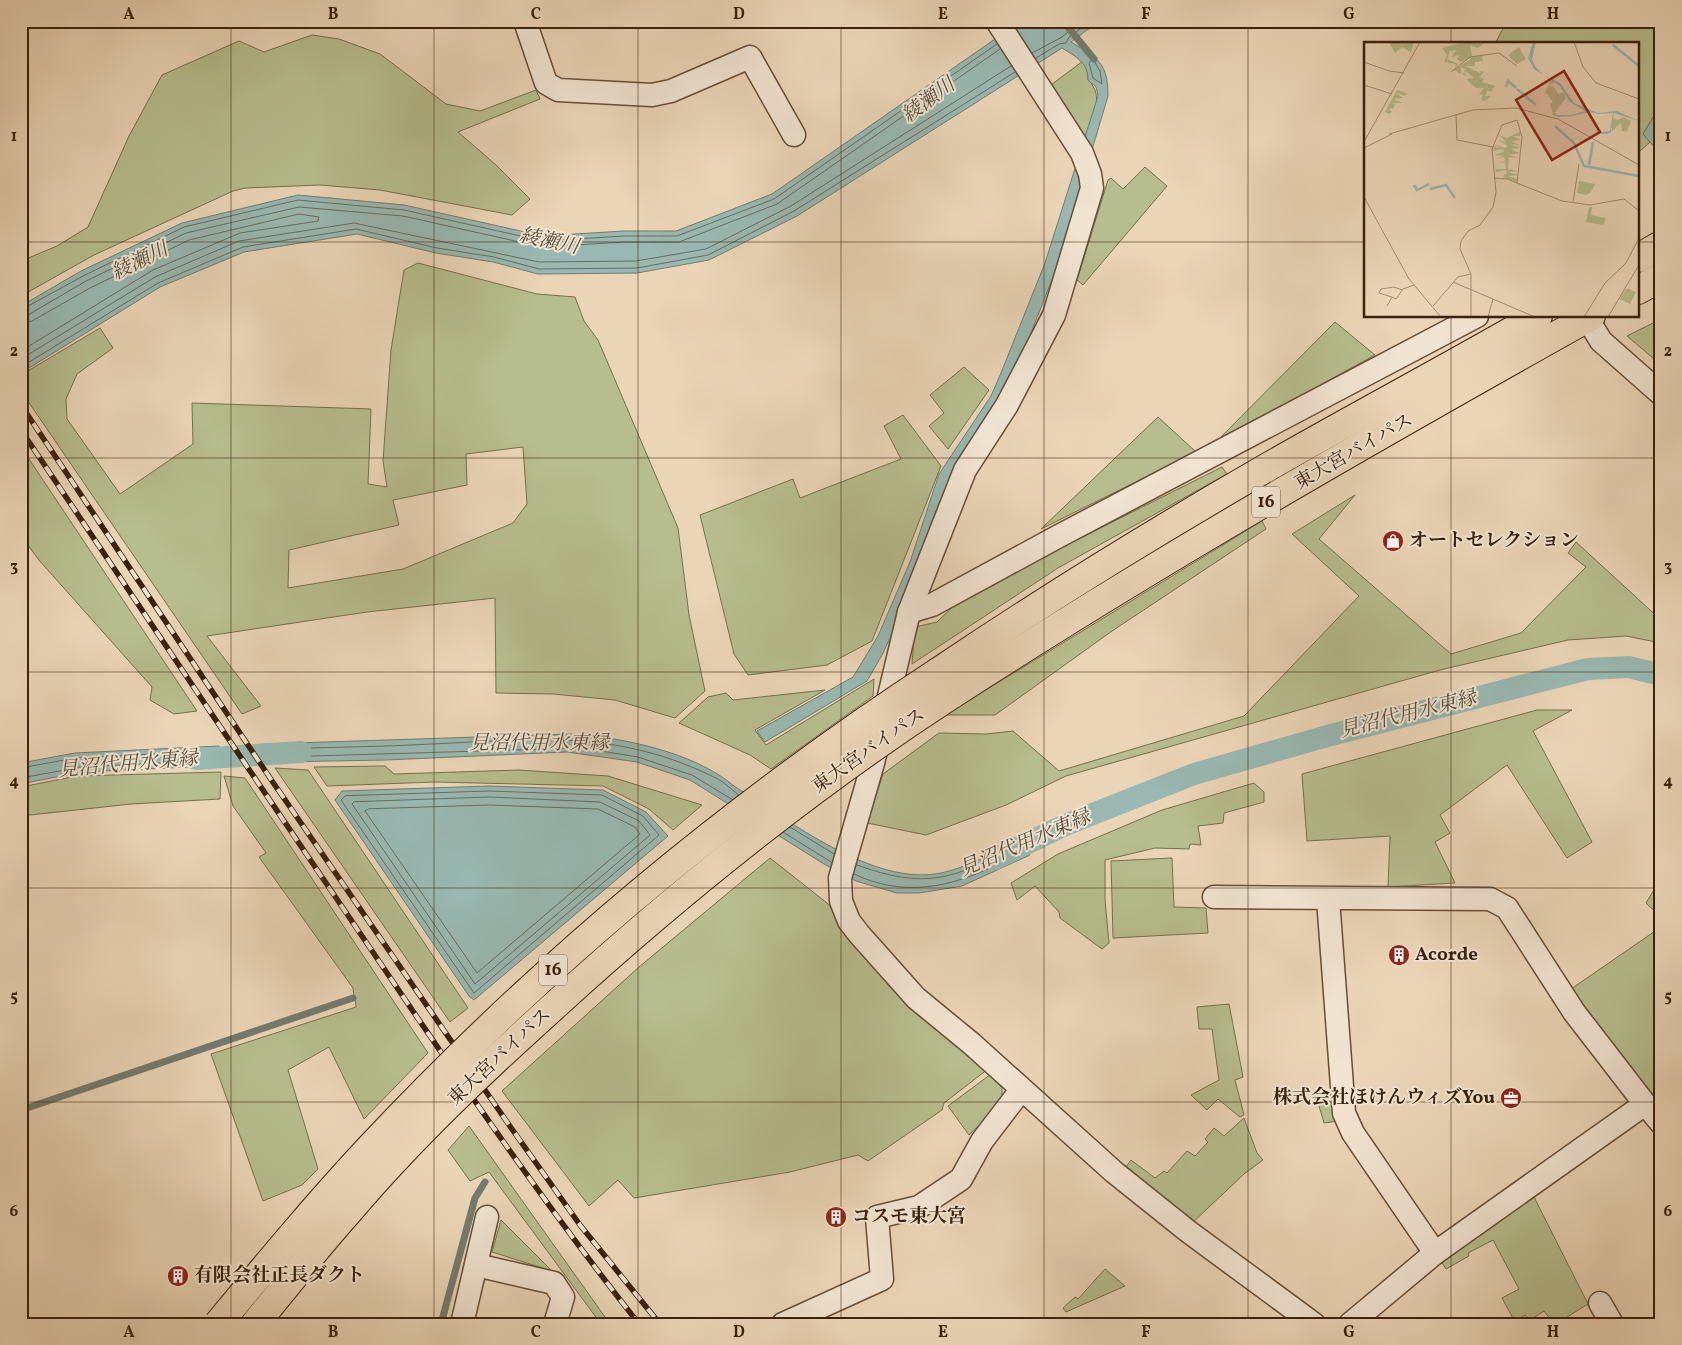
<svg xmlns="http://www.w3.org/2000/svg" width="1682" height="1345" font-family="Vollkorn,'Noto Serif JP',serif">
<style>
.green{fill:#b6bd8e;stroke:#786f4c;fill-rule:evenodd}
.water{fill:#98b8b1;stroke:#737c6f}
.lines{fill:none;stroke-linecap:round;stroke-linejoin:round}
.shore{stroke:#6a6c5e;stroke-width:1}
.stream{stroke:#737c6f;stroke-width:7}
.canal{stroke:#98b8b1;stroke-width:22}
.minor-casing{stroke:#674e36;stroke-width:25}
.trunk-casing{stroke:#3b210b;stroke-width:30}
.minor{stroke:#f1e4d0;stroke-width:22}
.trunk{stroke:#ead5b6;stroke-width:28}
.rail-casing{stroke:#3b210b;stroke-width:5.5}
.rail{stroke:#f1e4d0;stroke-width:4;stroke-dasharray:11;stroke-linecap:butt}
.trunk-bridge-casing{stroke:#3b210b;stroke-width:30;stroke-linecap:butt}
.trunk-bridge{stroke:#ead5b6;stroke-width:28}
.grid{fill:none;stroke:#3b210b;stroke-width:1;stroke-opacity:0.55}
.labels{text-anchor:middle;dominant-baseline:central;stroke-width:4;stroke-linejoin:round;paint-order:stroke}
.shield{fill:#f1e4d0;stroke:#725c46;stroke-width:1}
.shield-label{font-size:18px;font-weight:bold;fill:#3b210b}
.street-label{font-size:19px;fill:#3b210b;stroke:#f1e4d0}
.poi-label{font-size:19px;font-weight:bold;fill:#3b210b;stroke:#f1e4d0;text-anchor:start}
.water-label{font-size:20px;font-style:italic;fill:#574e3d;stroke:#f1e4d0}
.inset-river{fill:none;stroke:#98b8b1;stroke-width:2.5}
.inset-road{fill:none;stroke:#a48d72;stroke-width:1}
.view{fill:#8f2418;fill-opacity:0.15;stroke:#8f2418;stroke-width:2.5}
.inset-edge{fill:none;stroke:#3b210b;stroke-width:2.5}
.neatline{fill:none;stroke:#3b210b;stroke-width:2}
.grid-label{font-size:16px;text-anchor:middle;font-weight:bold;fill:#3b210b}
</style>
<rect width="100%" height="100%" fill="#ead5b6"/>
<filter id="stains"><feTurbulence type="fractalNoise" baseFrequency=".004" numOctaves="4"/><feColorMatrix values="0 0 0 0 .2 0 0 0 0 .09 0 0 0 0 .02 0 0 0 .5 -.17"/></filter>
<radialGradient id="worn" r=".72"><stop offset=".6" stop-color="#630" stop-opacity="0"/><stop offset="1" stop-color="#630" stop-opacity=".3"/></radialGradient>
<g class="green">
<polygon points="1511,21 1661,21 1661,104 1643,134 1650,142 1638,153 1638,44 1506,44 1502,42 1495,44 1502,30"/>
<polygon points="312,35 339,39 380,54 446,104 480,111 536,90 540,99 458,132 496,165 530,199 512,215 380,190 320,185 245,188 233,191 94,255 21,296 21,261 57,246 88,227 129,136 162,75 239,41 264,52"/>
<path d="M1083 61 1088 72V80C1106 97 1091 118 1084 139L1051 85Z"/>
<polygon points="1145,167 1167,186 1083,285 1077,280 1108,180 1111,178 1123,189"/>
<path d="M418 263 537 294 575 297 584 321 598 340 678 528 689 615 705 691 675 718 615 700 553 694 496 693 495 598 367 612 207 636 261 706 242 714 21 391V375L100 328 113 348 77 374 66 399 67 419 120 494 193 444 192 403 371 409 368 484 387 487 383 461 391 350 404 270ZM523 447 527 504 513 523 403 569 288 588 289 550 399 525 393 500 467 485 466 454Z"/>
<polygon points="1661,319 1661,363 1660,364 1627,336"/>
<polygon points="1335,322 1375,355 1215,443"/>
<polygon points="964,367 989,390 948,449 929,426 944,413 930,395"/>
<polygon points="903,415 941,466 872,641 827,665 748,675 734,654 700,515 793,479 800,498 901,459 884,426"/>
<polygon points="1158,417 1196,452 1041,529"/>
<polygon points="21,447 197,711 174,714 150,700 152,687 38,559 21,535"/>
<polygon points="1222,467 1227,474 1058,568 912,664 915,627 937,622 963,597"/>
<polygon points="1355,495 1319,539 1451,654 1521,633 1586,567 1568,553 1576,542 1661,620 1661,643 1626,636 1568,640 1440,670 1066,776 1006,805 926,835 867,823 883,774 939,733 986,734 1013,731 1059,771 1244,716 1359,596 1292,534"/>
<polygon points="1262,521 1266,529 1112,631 995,715 945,715"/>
<polygon points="874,679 873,696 771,769 750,755 679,723 708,697 726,693 733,700 825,690 755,730 766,745"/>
<polygon points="1537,710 1572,710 1533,731 1592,842 1567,858 1507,765 1440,815 1450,833 1435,842 1455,883 1388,887 1390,836 1307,841 1302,774"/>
<polygon points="385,766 394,774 519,770 608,776 702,805 673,830 649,809 603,786 435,782 327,786 314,767"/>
<polygon points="275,768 308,770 468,1008 450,1022"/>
<polygon points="221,772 220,799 131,804 21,816 21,787 77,776"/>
<path d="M224 776 245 778 428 1053 364 1119 329 1047 288 1070 318 1169 302 1185 263 1201 211 1054 356 1007C356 1000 353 995 353 988L259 857 266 853 233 806Z"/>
<polygon points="1254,783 1264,792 1264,802 1224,813 1223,823 1198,826 1201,845 1190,844 1189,849 1155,848 1105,860 1105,900 1109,943 1102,949 1060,918 1059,912 1035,886 1017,900 1011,883 1058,854 1162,810"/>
<polygon points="770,858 827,903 906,1002 988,1069 944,1103 942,1110 868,1161 858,1155 790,1172 634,1198 618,1180 589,1206 502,1091 639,967"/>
<polygon points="1172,858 1174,907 1206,908 1208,933 1113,938 1111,861"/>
<polygon points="1661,878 1661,917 1646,903"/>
<polygon points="1661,927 1661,1106 1571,989"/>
<polygon points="1229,1004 1243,1077 1235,1080 1244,1115 1240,1117 1218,1099 1207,1110 1191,1095 1219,1080 1212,1029 1199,1029 1197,1007"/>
<polygon points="991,1074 1002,1088 1002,1103 969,1135 948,1106"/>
<polygon points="1336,1094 1339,1121 1324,1123 1317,1099"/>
<polygon points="1244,1118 1257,1153 1263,1160 1244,1174 1189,1226 1123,1171 1131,1160 1155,1178 1164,1171 1167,1173 1187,1151 1195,1156 1208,1142 1205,1139 1214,1128 1224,1136"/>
<polygon points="469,1126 610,1324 601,1324 489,1172 470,1181 448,1150"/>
<polygon points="1532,1193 1588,1304 1556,1324 1554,1324 1544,1311 1529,1321 1525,1315 1515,1322 1502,1298 1519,1289 1493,1240 1468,1253 1469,1256 1446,1269 1439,1258"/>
<polygon points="501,1220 552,1271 492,1252"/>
<polygon points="1105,1269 1125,1286 1066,1312 1063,1308 1075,1297 1078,1299"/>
</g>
<g class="water">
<path d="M1021 21H1099L1071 42C1098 58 1108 63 1108 96L1057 267 1010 386 882 655 867 681 765 742 757 731 853 677 878 636 910 562 939 474 991 396 1001 373 1045 263 1098 96 1096 87 1088 80C1088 62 1076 57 1062 48L797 216 709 260 637 273 538 274 493 262 436 253 357 234 244 252 160 287 21 373V306L81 271 182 223 298 195 404 205 543 236 624 231H676L772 194Z"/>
<polygon points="1661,104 1661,125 1655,133 1661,138 1661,155 1643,134"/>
<path d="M570 734C621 737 694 752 734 786 789 820 873 887 941 873 969 867 993 853 1018 839L1030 855 962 886 919 893H897L856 881 824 864 690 780 637 762 567 752 386 760 275 762 264 744Z"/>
<polygon points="219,746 232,765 81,772 21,784 21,763 75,753"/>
<polygon points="489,786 603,790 646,812 668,836 474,1000 469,996 335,800 342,791"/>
</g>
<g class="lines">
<g class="shore">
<polyline points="1032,53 1062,37 1081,21"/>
<polyline points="1036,58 1059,44 1066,43 1069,37 1091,21"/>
<polygon points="1091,61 1094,61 1100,71 1102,84 1093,78 1089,63"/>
<polyline points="21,310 83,276 184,227 298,200 404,210 543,241 624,236 677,236 774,199 997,44"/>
<polyline points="21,316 28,315 86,281 186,233 299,207 403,216 542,247 625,242 679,242 777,204 1000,49"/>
<polyline points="21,323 32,321 90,288 189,240 299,214 319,217 318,221 240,233 153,270 21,351"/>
<polyline points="21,359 155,277 239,241 354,223 539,262 636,261 706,249 791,206 1011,66"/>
<polyline points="21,367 158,283 243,247 356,229 437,248 494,257 539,269 637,268 708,255 794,211 1015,72"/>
<polyline points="21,768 75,758 215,751 221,758 218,760 81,767 21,778"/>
<polygon points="489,791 602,795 643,816 659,835 474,993 341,800 345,796"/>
<polygon points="490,797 600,802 639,821 650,835 475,984 352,804 354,802"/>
<path d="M733 800 692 775 638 757 582 748 279 757 275 751 277 749C329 747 381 747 432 744 539 739 618 729 718 779 725 783 732 790 739 795"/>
<polygon points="490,805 598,809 635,827 640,834 477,973 365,811 368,809"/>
<polyline points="790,827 834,854"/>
<polyline points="783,832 831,862"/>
<path d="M854 874C901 897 950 888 994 866 1002 863 1015 859 1021 852L1015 847C954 879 925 890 857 865"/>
</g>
<g class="stream">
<polyline points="1063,21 1094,59"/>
<polyline points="21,1110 353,998"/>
<polyline points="441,1324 475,1198 485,1182"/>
</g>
<g class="canal">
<polyline points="196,759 301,752"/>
<polyline points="995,859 1065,825 1194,774 1331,735 1588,669 1629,667 1661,675"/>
</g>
<g class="minor-casing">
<g id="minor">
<polyline points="525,21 546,83 558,90 652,95 671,91 750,57 794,135"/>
<polyline points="997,21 1082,153 1090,174 1092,188 1054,315 1007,405 965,470 909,612 873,763 840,878 841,901 849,921 859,934 916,998 972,1044 1114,1172 1189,1232 1314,1324"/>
<polyline points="1587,318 1601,341 1661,394"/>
<polyline points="909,612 932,605 1059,536 1477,316"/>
<polyline points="1214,897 1490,899 1507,908 1574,1012 1645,1104"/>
<polyline points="1328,899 1344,1113 1353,1133 1435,1253"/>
<polyline points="476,1265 554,1283 563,1297 555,1324"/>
<polyline points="1600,1303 1612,1324"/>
<polyline points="462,1324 487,1217"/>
<polyline points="783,1324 882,1279 877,1217 919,1207 961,1179 982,1141 1021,1090"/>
<polyline points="1350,1324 1435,1253 1645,1104 1661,1123"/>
</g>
</g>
<g class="trunk-casing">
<g id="trunk">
<polyline points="1638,258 1661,245"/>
<polyline points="1638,290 1661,277"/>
<path d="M938 672C1045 600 1155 532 1268 467 1357 416 1448 368 1538 316"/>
<path d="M951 695C1159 560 1375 437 1591 316"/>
</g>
</g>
<use href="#minor" class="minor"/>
<use href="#trunk" class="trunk"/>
<g class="rail-casing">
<g id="rail">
<polyline points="21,405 270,778 507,1122 580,1225 660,1324"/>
<path d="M21 430C136 601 250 772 366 942 454 1072 542 1201 639 1324"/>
</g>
</g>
<use href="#rail" class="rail"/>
<g class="trunk-bridge-casing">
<g id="trunk-bridge">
<path d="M218 1324C266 1266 314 1208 365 1153 535 971 730 808 938 672"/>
<path d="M255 1324C286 1286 316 1248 349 1211 411 1138 482 1071 553 1007 678 893 809 787 951 695"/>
</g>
</g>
<use href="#trunk-bridge" class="trunk-bridge"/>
</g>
<path class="grid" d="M231 21V1324M434 21V1324M638 21V1324M841 21V1324M1044 21V1324M1248 21V1324M1451 21V44M21 242H1366M1638 242H1661M1451 316V1324M21 458H1661M21 672H1661M21 888H1661M21 1102H1661"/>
<defs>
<g id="shop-disc" transform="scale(1.125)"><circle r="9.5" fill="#8f2418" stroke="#f1e4d0"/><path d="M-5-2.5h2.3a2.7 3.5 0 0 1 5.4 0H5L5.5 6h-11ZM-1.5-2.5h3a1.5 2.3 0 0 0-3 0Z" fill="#fff"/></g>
<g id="building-disc" transform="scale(1.125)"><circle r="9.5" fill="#8f2418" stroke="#f1e4d0"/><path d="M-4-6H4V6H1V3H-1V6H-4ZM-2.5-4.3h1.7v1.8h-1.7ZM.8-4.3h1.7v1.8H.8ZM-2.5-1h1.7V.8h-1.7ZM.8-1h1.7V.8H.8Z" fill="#fff"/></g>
<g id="office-disc" transform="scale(1.125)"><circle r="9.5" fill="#8f2418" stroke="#f1e4d0"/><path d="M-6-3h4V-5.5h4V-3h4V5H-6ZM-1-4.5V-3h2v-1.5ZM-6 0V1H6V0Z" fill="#fff"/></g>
</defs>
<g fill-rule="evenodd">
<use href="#shop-disc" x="1393" y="541"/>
<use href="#building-disc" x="1399" y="955"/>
<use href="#office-disc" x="1511" y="1098"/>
<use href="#building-disc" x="836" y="1217"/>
<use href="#building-disc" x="178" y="1276"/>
</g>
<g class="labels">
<g class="shield">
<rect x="1252" y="486.5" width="28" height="31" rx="4"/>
<rect x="539" y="954.5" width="28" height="31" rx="4"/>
</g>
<g class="shield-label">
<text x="1266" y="502">16</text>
<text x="553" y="970">16</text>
</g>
<g class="street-label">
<text transform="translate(1354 452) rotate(-30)">東大宮バイパス</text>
<text transform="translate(869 751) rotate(-35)">東大宮バイパス</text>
<text transform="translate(500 1057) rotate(-43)">東大宮バイパス</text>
</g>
<g class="poi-label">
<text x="1409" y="541">オートセレクション</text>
<text x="1415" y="955">Acorde</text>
<text x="1495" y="1098" text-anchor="end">株式会社ほけんウィズYou</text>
<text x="852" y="1217">コスモ東大宮</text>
<text x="194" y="1276">有限会社正長ダクト</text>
</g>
<g class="water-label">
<text transform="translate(929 101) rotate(-37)">綾瀬川</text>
<text transform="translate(549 242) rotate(12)">綾瀬川</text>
<text transform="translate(140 262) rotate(-26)">綾瀬川</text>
<text transform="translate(1408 715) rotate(-14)">見沼代用水東縁</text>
<text x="539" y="744">見沼代用水東縁</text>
<text transform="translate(128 765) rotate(-5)">見沼代用水東縁</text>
<text transform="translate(1025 844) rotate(-23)">見沼代用水東縁</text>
</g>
</g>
<g transform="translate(1364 42)">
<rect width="275" height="275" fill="#ead5b6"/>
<path d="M25 0H50L47 10 38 5 31 11ZM100 0 120 1 114 6 106 3 108 14 97 20 93 17 95 13 88 15 92 8 86 9 83 17 94 22 91 26 92 22 80 20 83 13 78 6ZM155 5 162 17 153 22 144 13ZM118 14 119 19 111 20V24H101L116 31 117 29 120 30 115 35 120 37 118 40 131 44 128 47 126 44 129 49H123L121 54H127L121 59 117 58 119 53 115 52 120 46H112L105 40 103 37 110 36 102 29 100 31 103 34 99 33 101 27 97 25V32L90 28 105 18 104 22 107 15ZM187 38 191 40 185 44 190 45 194 52 200 50 202 56 191 70 193 74 189 73 186 62 189 60 182 51 180 53ZM33 48 44 52 40 54 32 51 39 56 29 57 39 61H27L31 62 30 66 25 67 28 70 25 72 21 70ZM259 75 267 79 263 90 258 89 257 81 245 92 248 89V76L254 78ZM157 89 156 94H149L157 98 147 99 156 103 146 102 156 106 146 107 156 111 145 113 155 116 145 115 144 127 154 129 144 130 154 133 143 134 154 137 153 140 139 135 141 133 132 135 143 132 142 128 132 130 131 127H142L141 120 130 122 141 119 140 115 130 117 140 114 130 113 140 110 139 107 129 109 130 105 136 106 131 103 142 106 143 103 133 98 143 101 135 93 143 96ZM215 139 231 142 227 150 222 153 213 151ZM225 165H228L227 173 242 176 239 183 222 180ZM263 246 272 250 266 262 255 257Z" fill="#b6bd8e"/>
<path d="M169 0H172L168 17 171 24 179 33 196 41 210 61 234 71 253 69 275 79 250 71 247 90 243 92 231 91 230 94 231 91 246 89 249 71 234 72 222 69 221 71 208 74 195 75 190 73H207L221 69 206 60 196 44 170 27 164 16Z" fill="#98b8b1"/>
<path class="inset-river" d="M249 3 275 24M142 45 144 39 152 46M153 47 172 63M191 84 210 101 220 124 275 134M225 123 229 100M50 143 53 148 65 142M66 147 82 143 91 156"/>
<path class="inset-road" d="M75 0H98M210 0 219 25 232 41 275 57M0 20 25 29 40 31M87 30 106 15 135 11 153 24M0 43 28 52M92 72 93 98 129 105M25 92 109 68 152 66 194 77 275 123M1 98 56 0M0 106 28 92M131 136 143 137 198 159 226 163 260 157 275 169M0 155 45 237 77 275M209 160 215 122M89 240 171 275M28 255 15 251 17 247 30 245 38 248M23 264 28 255 32 257 39 247 50 243M69 264 94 235 107 232M107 275V232L96 207 97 199 104 189 116 183 129 165 132 150 128 107 138 83 153 78 158 95 153 142M124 275 129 257M220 275 241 241 262 221 275 196M244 275 275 223"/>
<path class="view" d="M200 29 236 90 188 118 152 58Z"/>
<rect width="275" height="275" class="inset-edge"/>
</g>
<rect width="1682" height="1345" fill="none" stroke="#ead5b6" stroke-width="55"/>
<rect x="28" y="28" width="1626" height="1290" class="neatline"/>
<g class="grid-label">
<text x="129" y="19">A</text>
<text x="333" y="19">B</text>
<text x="536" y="19">C</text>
<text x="739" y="19">D</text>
<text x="943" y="19">E</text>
<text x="1146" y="19">F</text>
<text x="1349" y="19">G</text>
<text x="1553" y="19">H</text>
<text x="14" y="141">1</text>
<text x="1668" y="141">1</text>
<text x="14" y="356">2</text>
<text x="1668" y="356">2</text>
<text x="14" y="571">3</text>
<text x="1668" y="571">3</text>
<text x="14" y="786">4</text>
<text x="1668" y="786">4</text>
<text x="14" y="1001">5</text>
<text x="1668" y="1001">5</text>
<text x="14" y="1216">6</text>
<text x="1668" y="1216">6</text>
<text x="129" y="1337">A</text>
<text x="333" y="1337">B</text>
<text x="536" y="1337">C</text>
<text x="739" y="1337">D</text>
<text x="943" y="1337">E</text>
<text x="1146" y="1337">F</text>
<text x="1349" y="1337">G</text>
<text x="1553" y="1337">H</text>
</g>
<rect width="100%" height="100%" filter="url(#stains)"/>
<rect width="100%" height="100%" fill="url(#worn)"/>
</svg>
